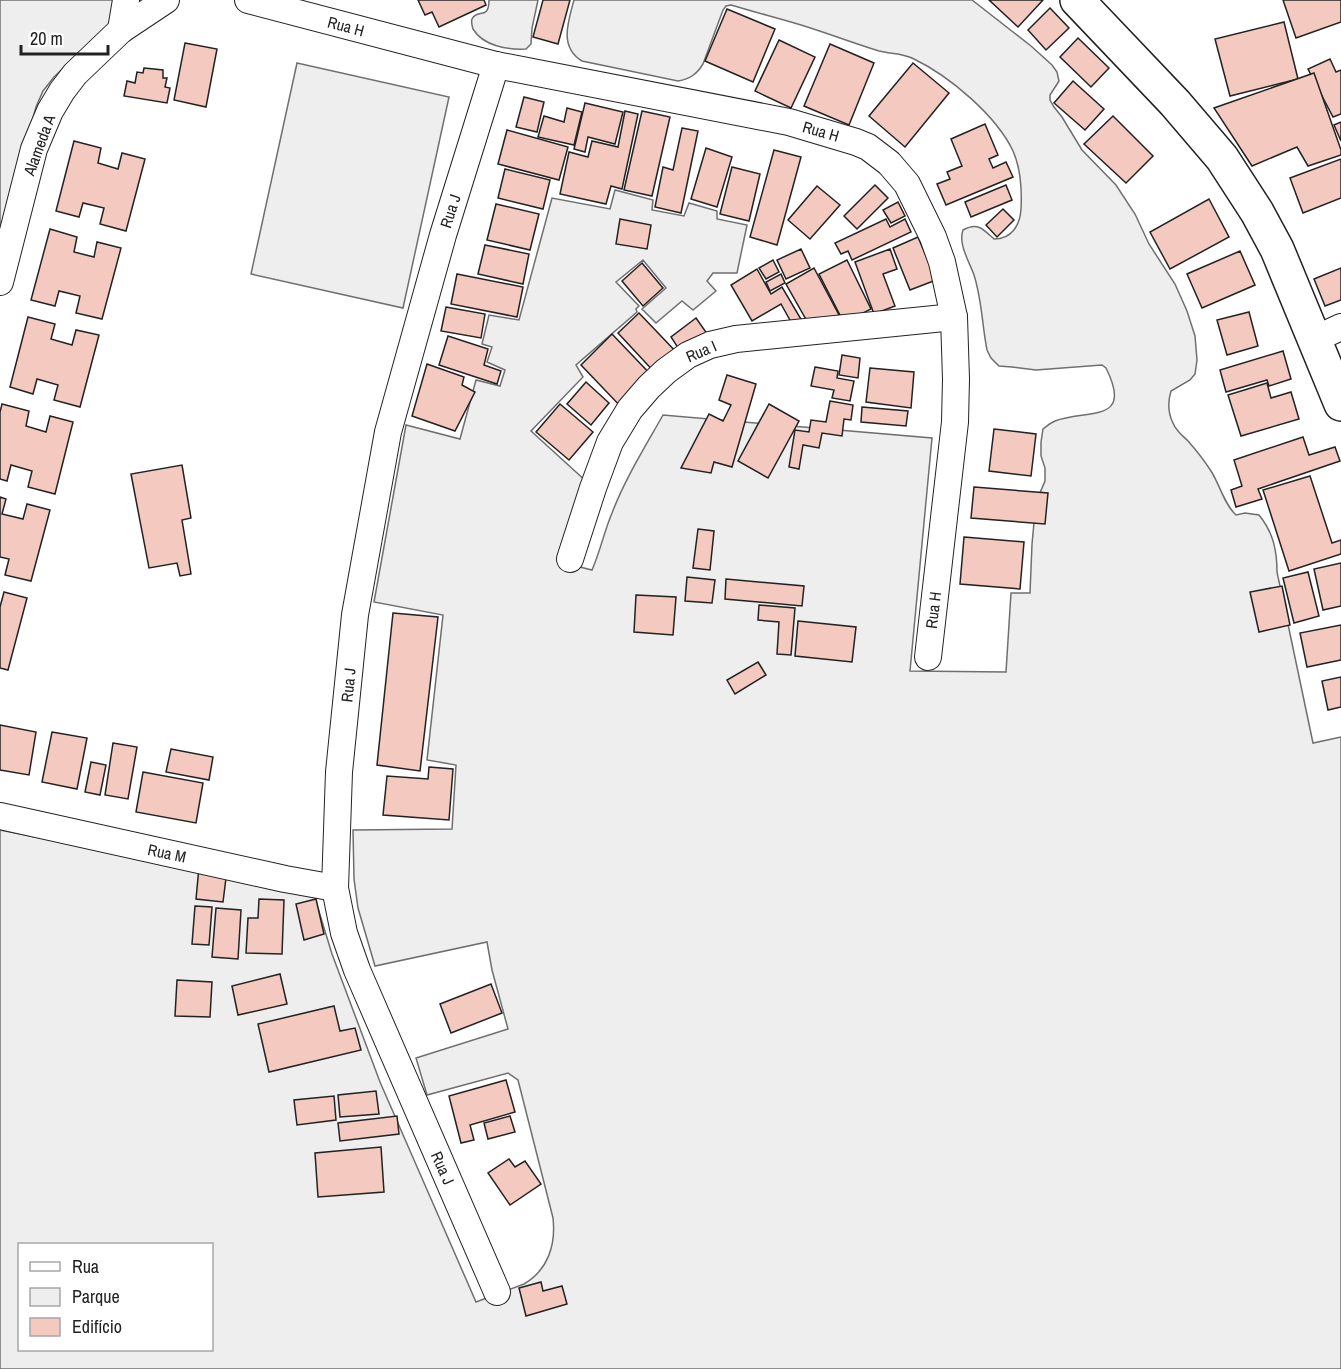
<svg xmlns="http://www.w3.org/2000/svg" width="1341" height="1369" font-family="'Archivo Narrow',sans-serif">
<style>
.green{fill:#eee;stroke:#6f6f6f;stroke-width:1.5;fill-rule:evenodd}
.building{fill:#f3c9c0;stroke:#222;stroke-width:1.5}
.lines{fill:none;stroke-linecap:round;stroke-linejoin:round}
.minor-casing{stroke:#222;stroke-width:28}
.secondary-casing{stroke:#222;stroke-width:36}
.minor{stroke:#fff;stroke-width:26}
.secondary{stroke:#fff;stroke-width:33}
.labels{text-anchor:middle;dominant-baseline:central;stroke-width:4.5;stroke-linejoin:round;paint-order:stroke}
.street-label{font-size:16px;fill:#222;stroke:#fff}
</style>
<rect width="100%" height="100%" fill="#fff"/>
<g class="green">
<polygon points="0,0 115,0 123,11 54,77 43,91 36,107 0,238"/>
<path d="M489 0H538L532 28 531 44 526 49C508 50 483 46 473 29 472 26 471 22 472 19 477 8 489 21 489 0Z"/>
<path d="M574 0H972L1031 46 1052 65 1057 72 1059 81 1050 95V100L1054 107 1062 117 1082 150 1116 185 1135 214 1149 244 1175 284 1187 311 1195 336 1197 360 1195 374 1190 380 1171 391C1168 401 1168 413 1173 423 1176 431 1182 435 1188 441 1196 450 1204 460 1211 471 1220 485 1224 504 1236 515L1245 513 1259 515C1273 532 1277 550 1277 572L1313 743 1341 737V1369H0V830L313 892 332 954 380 1082 476 1302 524 1284C548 1270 556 1245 553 1218L518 1080 508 1073 427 1095 416 1058 508 1029 492 970 487 942 375 966 358 908 354 879 353 830 452 829 456 765 427 760 443 615 374 602 406 425 460 439 476 380 500 386 505 370 487 362 492 347 482 344 489 315 519 320 552 198 610 209 615 190 653 200 652 210 684 216 689 203 717 211V219L747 225 737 273H713L707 281 716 291 693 310 682 301 656 323 642 309 666 288 643 260 616 282 639 306 636 309 637 312 576 365 583 377 531 431 588 483 560 562 592 570C600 552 604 532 612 513 625 479 645 447 663 415L932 438 910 671 1006 672 1011 593H1030L1032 544 1036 502 1045 481V468L1041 456V442L1043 429C1047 426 1050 423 1055 421 1087 409 1134 424 1106 368L1102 365 1036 370 1012 367 999 366 991 358 987 350C982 325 982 300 974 275 969 261 958 244 963 230 978 222 983 229 994 239 1012 239 1020 225 1021 209 1022 190 1021 169 1013 151 996 115 949 76 914 59 903 53 891 54 879 51 853 43 827 33 801 25 778 18 754 12 731 5L726 6 723 10 703 64C697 74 690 79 678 81L582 61C559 47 568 22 574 0ZM20 1244H212V1350H20Z"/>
<polygon points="297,63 449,97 403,308 251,274"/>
</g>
<g class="building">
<polygon points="418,0 484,0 486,5 439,27 432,12 425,15"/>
<polygon points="543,0 570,0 558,44 533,37"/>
<polygon points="989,0 1043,0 1018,27"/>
<polygon points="1283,0 1341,0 1341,22 1296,38"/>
<polygon points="1050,8 1069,28 1046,50 1028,30"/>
<polygon points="727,9 775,29 753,82 705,61"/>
<polygon points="1284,22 1298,79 1230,96 1215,39"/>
<polygon points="1078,38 1109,68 1091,87 1060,57"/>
<polygon points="779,40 815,57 791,108 755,91"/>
<polygon points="185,43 217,49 206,107 174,100"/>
<polygon points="830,44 874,63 849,125 804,106"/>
<polygon points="1330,59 1336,72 1341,70 1341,114 1333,117 1308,69"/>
<polygon points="913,63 949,93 905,147 869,116"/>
<polygon points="144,68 163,70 163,78 167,78 165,87 170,88 167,103 124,96 127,81 135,83 137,72 143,73"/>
<polygon points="1314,73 1341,150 1341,155 1308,166 1297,147 1252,166 1214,108"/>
<polygon points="1073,81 1104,109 1085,130 1054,103"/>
<polygon points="524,97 544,102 537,132 516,127"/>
<polygon points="585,103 623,112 615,144 588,137 585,152 574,149"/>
<polygon points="567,108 582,112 574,145 538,137 544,116 564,122"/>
<polygon points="625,111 638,114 622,189 611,186 606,204 560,194 569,152 588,157 592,141 618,147"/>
<polygon points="642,111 670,117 652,196 624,190"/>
<polygon points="1113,116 1153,156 1126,183 1084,144"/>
<polygon points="1341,122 1341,141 1334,125"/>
<polygon points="985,124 998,155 989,159 993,168 1006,162 1013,177 946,205 937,184 950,179 947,172 962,166 951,139"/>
<polygon points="682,128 698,131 681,213 655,207 663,167 673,170"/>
<polygon points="507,130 568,147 559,180 498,164"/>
<polygon points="74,141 101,148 98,163 118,169 122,153 145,159 126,231 100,224 104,208 83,203 79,217 56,211"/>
<polygon points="706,148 732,157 717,207 691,199"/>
<polygon points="774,150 801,157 777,245 750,237"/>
<polygon points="1341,159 1341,198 1303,213 1290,178"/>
<polygon points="732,167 760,174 749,221 720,214"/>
<polygon points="505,169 550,180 543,209 498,198"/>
<polygon points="875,185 888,198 857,229 844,216"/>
<polygon points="1006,185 1012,200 971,217 965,202"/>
<polygon points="817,186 840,205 810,239 788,220"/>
<polygon points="1209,199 1229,237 1170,269 1150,232"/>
<polygon points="898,202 905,216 891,223 883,210"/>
<polygon points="496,204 539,214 530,250 487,240"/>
<polygon points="1003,209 1014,220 997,237 986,225"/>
<polygon points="620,219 651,225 647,249 616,244"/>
<polygon points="886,219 890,227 905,219 911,232 852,260 848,251 841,254 835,243"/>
<polygon points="50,229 77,237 74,252 94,257 97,242 121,248 102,319 76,313 80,296 59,291 55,306 31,300"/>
<polygon points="918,237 936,280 910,290 893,248"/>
<polygon points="485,245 529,254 523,284 478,274"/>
<polygon points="801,249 810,268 786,279 777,260"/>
<polygon points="890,249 897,269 883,274 895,306 874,314 855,262"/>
<polygon points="1240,251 1255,285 1202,308 1187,274"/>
<polygon points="773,260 779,272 766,279 759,268"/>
<polygon points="847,260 871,309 844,323 819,274"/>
<polygon points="642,263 663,288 643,306 622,281"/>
<polygon points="814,268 839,315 812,330 786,284"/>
<polygon points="1341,268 1341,300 1325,306 1314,279"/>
<polygon points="757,269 771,294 782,287 805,326 796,331 781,304 752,321 731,285"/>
<polygon points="457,274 523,287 517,317 451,304"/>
<polygon points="781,274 785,283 770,291 766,282"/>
<polygon points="446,307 485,314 481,338 441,331"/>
<polygon points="1249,312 1258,346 1227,355 1217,320"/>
<polygon points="639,313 680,356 658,376 618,333"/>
<polygon points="28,317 55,324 51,339 72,345 76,330 99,335 80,407 54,400 58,385 37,379 33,394 10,387"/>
<polygon points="696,318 708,335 682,354 671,337"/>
<polygon points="612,334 655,379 624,410 581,365"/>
<polygon points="448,336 488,349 484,365 501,371 497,384 439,365"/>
<polygon points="1283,351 1291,379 1269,386 1267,380 1226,392 1220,370"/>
<polygon points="842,355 860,358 858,378 839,375"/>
<polygon points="427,364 464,377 462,385 475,392 455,431 412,416"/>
<polygon points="815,367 838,371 837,378 854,381 850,401 832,398 834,390 811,386"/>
<polygon points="870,368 914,372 911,408 866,402"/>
<polygon points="727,375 756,384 732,467 714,462 711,473 681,468 709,414 723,421 731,405 719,400"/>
<polygon points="586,382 609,403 591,425 567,404"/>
<polygon points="1267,383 1271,398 1291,392 1299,419 1241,436 1228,395"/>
<polygon points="830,401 853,405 851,420 844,419 842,436 822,433 819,448 803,445 799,469 789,467 795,430 809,432 811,420 826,422"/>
<polygon points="2,404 29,411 26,426 46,432 50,416 73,422 55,494 28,487 32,471 11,465 7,481 0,479 0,412"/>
<polygon points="560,404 593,432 569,460 536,432"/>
<polygon points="769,404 799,421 768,478 738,461"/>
<polygon points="862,407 908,411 906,426 861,422"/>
<polygon points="994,429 1036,434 1031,476 989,471"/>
<polygon points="1303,437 1309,455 1335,447 1340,461 1258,489 1262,499 1236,507 1231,490 1242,486 1234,460"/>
<polygon points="182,465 191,518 182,520 191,574 180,576 177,563 149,568 131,474"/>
<polygon points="1310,476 1332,543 1341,540 1341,554 1289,571 1263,490"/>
<polygon points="974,487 1048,493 1045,524 971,518"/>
<polygon points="0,497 6,499 2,514 23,519 27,504 50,510 31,581 5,575 9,559 0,557"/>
<polygon points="698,529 714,531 710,570 693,568"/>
<polygon points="964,537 1024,542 1020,589 960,584"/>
<polygon points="1341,563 1341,606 1323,610 1314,569"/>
<polygon points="1308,572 1319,616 1294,623 1283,578"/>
<polygon points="687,577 715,580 712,603 685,601"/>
<polygon points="726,579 804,586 802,606 725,599"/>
<polygon points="1282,586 1290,625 1259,632 1250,592"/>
<polygon points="4,592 27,598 8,670 0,668 0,607"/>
<polygon points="636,595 676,597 673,635 634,632"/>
<polygon points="759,605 795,608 791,655 777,654 779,622 758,620"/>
<polygon points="393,613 438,617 420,771 377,765"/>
<polygon points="798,621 856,627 852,662 795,656"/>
<polygon points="1341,625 1341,660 1307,667 1300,633"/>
<polygon points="758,662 766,675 735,694 727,680"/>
<polygon points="1341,677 1341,707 1328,710 1322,681"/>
<polygon points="0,725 36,732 29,775 0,770"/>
<polygon points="52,732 87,738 77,789 42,782"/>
<polygon points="113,743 137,747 128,799 105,795"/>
<polygon points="171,749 213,757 209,780 166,772"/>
<polygon points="91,762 106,765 100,795 85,792"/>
<polygon points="429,767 453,769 449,820 383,815 387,776 428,779"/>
<polygon points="143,772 203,783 196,823 136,812"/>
<polygon points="199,867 227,870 223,902 196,899"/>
<polygon points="259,899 284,900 282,954 246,953 248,918 258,918"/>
<polygon points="316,899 324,934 304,940 296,904"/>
<polygon points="195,906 212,907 209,945 192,944"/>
<polygon points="216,908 241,910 238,959 212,957"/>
<polygon points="280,974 287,1004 238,1015 232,986"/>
<polygon points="177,980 212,982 210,1017 175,1016"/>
<polygon points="491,984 502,1013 451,1033 440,1004"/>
<polygon points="334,1006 340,1031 355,1028 361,1050 269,1072 258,1024"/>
<polygon points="506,1080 515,1112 470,1125 474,1140 461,1143 449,1096"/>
<polygon points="376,1091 379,1114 340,1117 338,1095"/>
<polygon points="334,1096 336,1120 297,1125 294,1100"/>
<polygon points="397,1116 399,1134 340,1141 338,1123"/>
<polygon points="510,1116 515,1132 488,1139 484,1123"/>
<polygon points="381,1147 384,1192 318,1197 315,1153"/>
<polygon points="509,1159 515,1167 525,1161 541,1184 510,1205 488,1173"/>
<polygon points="541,1282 543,1291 562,1286 567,1304 526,1316 519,1288"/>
</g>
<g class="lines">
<g class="minor-casing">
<g id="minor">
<polyline points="248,0 496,65 789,122 856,142 868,147 889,163 907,184 933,237 942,262 954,317 956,379 955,422 928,657"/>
<polyline points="121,30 126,0"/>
<polyline points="496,65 443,235 388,432 355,615 339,772 335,888 344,933 357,970 497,1292"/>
<polyline points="0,282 34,149 50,111 62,91 75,74 121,30 166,0"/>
<polyline points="1315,339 1341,327"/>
<polyline points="570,559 593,488 610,442 630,409 649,387 666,371 688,355 710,345 736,339 954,317"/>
<polyline points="0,816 285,879 335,888"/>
</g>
</g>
<g class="secondary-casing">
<polyline id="secondary" points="1077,0 1175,103 1222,158 1257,212 1277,249 1341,404"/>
</g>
<use href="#minor" class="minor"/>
<use href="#secondary" class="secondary"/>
</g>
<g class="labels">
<g class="street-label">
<text transform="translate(346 26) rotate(15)">Rua H</text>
<text transform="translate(821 131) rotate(16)">Rua H</text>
<text transform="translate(39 145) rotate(-70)">Alameda A</text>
<text transform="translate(450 211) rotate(-72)">Rua J</text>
<text transform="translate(701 351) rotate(-23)">Rua I</text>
<text transform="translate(933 610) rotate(-83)">Rua H</text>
<text transform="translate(348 685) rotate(-84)">Rua J</text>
<text transform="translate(167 853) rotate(12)">Rua M</text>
<text transform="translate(443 1168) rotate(66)">Rua J</text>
</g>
</g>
<rect x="18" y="1243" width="195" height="108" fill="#ffffff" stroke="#a7a7a7" stroke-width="1.5"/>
<rect x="30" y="1262" width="30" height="9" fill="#ffffff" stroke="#a7a7a7" stroke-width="1.5"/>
<text x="72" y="1273" font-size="18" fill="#222222">Rua</text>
<rect x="30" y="1288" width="30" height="18" fill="#eeeeee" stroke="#a7a7a7" stroke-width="1.5"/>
<text x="72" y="1303" font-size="18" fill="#222222">Parque</text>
<rect x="30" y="1318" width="30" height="18" fill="#f3c9c0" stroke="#a7a7a7" stroke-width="1.5"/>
<text x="72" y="1333" font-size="18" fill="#222222">Edifício</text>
<path d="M21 45v9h87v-9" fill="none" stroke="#222222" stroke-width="3"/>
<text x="30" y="45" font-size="18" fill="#222222" stroke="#ffffff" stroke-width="4.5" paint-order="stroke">20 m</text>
</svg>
